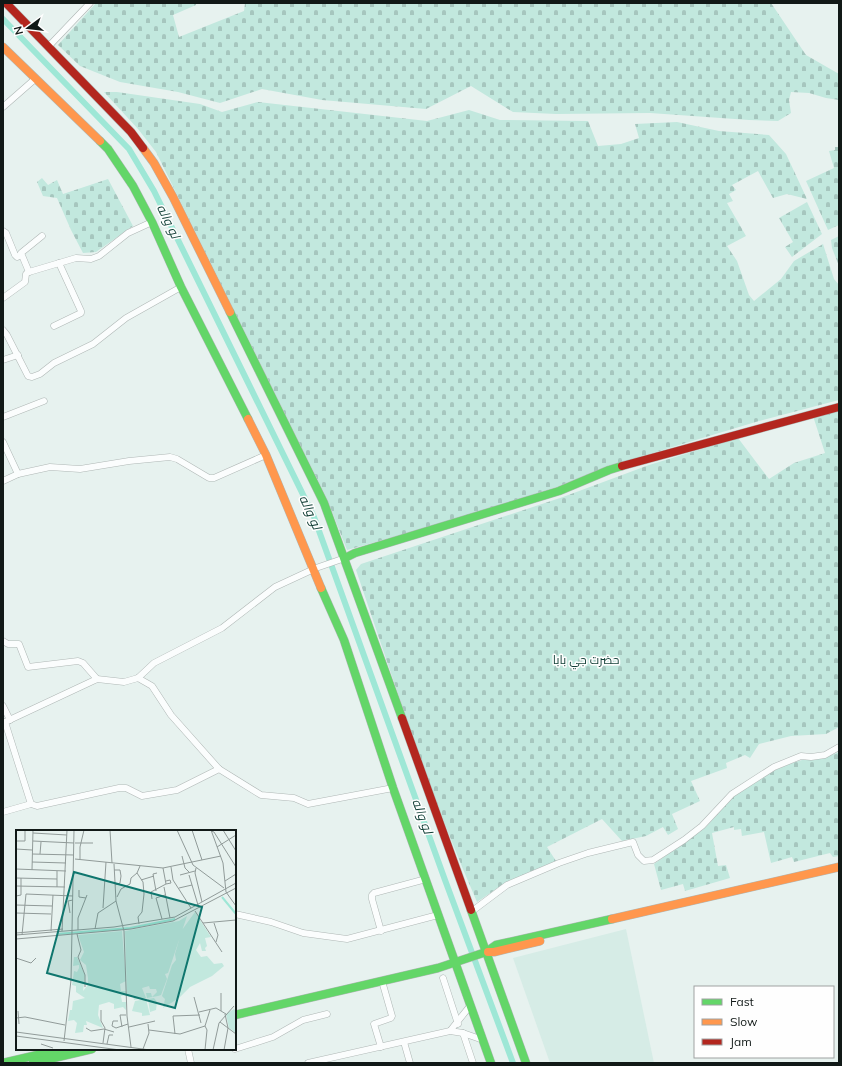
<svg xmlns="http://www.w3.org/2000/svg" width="842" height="1066" font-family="Mulish,Cairo,sans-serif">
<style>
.built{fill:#d6ece6}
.cemetery{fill:url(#cemetery-stones)}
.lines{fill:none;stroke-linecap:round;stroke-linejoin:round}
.canal{stroke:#9ee7d6;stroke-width:6}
.street-casing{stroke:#afb7b5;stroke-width:7}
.fast-casing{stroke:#afb7b5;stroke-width:9}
.slow-casing{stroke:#afb7b5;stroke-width:9}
.jam-casing{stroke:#afb7b5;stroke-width:9}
.street{stroke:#fbfdfd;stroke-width:6}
.fast{stroke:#63d668;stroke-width:8}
.slow{stroke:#ff974d;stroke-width:8}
.jam{stroke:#b3261e;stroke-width:8}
.labels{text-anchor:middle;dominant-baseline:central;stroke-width:3;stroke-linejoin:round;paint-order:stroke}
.park-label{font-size:12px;fill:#113f36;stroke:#fefefe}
.water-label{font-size:13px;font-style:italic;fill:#0e3d34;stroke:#fefefe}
.inset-river{fill:none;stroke:#9ee7d6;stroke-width:2}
.inset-road{fill:none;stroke:#919b99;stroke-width:1}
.view{fill:#0f766e;fill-opacity:0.15;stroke:#0f766e;stroke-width:2}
.inset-edge{fill:none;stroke:#111917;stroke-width:2}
</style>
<defs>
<pattern id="cemetery-stones" width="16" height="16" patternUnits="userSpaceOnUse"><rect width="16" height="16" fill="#c2e8de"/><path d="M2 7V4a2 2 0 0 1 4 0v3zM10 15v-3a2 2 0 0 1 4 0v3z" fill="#a6c6be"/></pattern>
</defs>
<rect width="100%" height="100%" fill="#e7f2ef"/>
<polygon class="built" points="626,929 654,1063 550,1063 513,958"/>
<g class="cemetery">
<polygon points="96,3 196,3 196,5 173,15 179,37 244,11 245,3 771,3 806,55 839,74 839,100 826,98 809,93 791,92 789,100 791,113 778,121 749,120 650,113 556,114 513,112 471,86 426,109 322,100 262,89 220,103 178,92 120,82 80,66 58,45"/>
<polygon points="104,92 117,92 200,104 222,112 258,102 427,121 469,110 500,120 588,121 598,146 621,144 639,138 635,124 677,122 719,131 769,135 786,154 807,199 787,194 773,198 758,171 732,185 736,190 729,194 733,201 727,203 746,236 727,246 737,261 749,295 754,301 781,279 794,261 823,244 834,279 839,285 839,345 838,346 839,350 839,400 759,421 606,467 557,487 433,526 347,550 327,499 156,152 138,129"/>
<polygon points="835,147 839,147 839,225 828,230 806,181 834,168 829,151 835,150"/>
<polygon points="42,178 48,185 57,180 63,194 108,179 133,226 96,252 83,253 71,230 57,198 43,196 37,182"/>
<polygon points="807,202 822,234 792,257 785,247 793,242 779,218"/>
<polygon points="839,236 839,266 832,248 831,240"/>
<path d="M839 408V727L826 734 791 736 759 744 750 758 745 755 726 763 727 768 691 781 700 801 672 814 678 829 668 835 663 827 646 836 622 841 602 819 547 847 556 861 505 883 477 902C430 795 394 681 356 570L361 564 563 497 649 465 738 438 769 479 794 463 825 453 813 416Z"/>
<polygon points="839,752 839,856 833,857 830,853 794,862 792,857 771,863 764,832 742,836 741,829 734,830 734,827 712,833 718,866 726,865 730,878 685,891 683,884 661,890 654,864 705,828 734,796 775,770 792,763 802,760 824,758"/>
</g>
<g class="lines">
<polyline class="canal" points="3,19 129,149 154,191 314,517 445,880 513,1063"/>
<g class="street-casing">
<g id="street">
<polyline points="49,46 90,3"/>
<polyline points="3,107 35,79"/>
<polyline points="3,231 6,233 15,255 17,257 21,255"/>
<polyline points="29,272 21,253 42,236"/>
<polyline points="3,298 25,282 26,274 29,272 76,258 91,259 99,256 128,233 152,222"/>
<polyline points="54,326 81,313 81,311 59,263"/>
<polyline points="3,330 7,335 28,376 32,377 40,374 54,363 93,344 126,318 181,287"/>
<polyline points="3,360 18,355"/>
<polyline points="3,417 44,401"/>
<polyline points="3,442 18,474"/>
<polyline points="3,481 18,474 50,467 80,469 129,461 170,457 177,459 209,478 214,478 266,455"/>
<polyline points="3,641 8,644 19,644 28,667 78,661 83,663 97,679"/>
<polyline points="138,678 152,686 171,715 219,769 261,795 294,798 308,804 393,788"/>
<polyline points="3,706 10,720"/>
<polyline points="5,722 31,804"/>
<polyline points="3,723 97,679 124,682 138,678 154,663 222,628 275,587 316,568 345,558"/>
<polyline points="3,812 31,804 37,806 119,788 126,788 142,796 177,790 219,769"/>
<polyline points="471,912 507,885 559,863 588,853 633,842 638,855 644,861 653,860 684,840 702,826 732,794 774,767 801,756 811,757 825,755 839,747"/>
<polyline points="235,914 271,922 303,933 347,939 438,915"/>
<polyline points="381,931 372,899 372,895 374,893 426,879"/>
<polyline points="443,978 458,1024"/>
<polyline points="450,1031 470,1006"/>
<polyline points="463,1033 473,1063"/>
<polyline points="404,1042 410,1063"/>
<polyline points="381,1047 374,1024 391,1018 392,1016 382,981"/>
<polyline points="188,1049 191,1063"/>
<polyline points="235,1049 273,1037 303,1020 327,1014"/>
<polyline points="308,1063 450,1031 463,1033 483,1040"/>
</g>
</g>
<g class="fast-casing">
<g id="fast">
<polyline points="100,141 108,149 133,186 152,222 181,287 248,419"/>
<polyline points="230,312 324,503 402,718"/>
<polyline points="345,558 355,553 559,491 609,470 622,466"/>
<polyline points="321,588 344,640 393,788 491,1063"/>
<polyline points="471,910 526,1063"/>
<polyline points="235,1015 438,968 486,952 496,945 612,919"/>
<polyline points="3,1063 63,1049"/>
<polyline points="33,1063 92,1049"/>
</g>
</g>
<g class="slow-casing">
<g id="slow">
<polyline points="3,47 100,141"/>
<polyline points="143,148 154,163 173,197 230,312"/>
<polyline points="248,419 266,455 321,588"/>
<polyline points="612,919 839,867"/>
<polyline points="488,952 494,952 540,941"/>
</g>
</g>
<g class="jam-casing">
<g id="jam">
<polyline points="6,3 131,132 143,148"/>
<polyline points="622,466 839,407"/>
<polyline points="402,718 471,910"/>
</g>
</g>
<use href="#street" class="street"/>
<use href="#fast" class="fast"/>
<use href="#slow" class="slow"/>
<use href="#jam" class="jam"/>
</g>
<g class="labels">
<g class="park-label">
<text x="586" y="659">حضرت جي بابا</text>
</g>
<g class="water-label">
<text transform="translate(169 221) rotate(64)">لو واله</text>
<text transform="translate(311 512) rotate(66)">لو واله</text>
<text transform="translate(423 816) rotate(70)">لو واله</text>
</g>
</g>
<g transform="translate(16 830)">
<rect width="220" height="220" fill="#e7f2ef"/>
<path d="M179 82 195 107 189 108 191 116 189 118 190 121H186L184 113 180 120 185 127 191 126 198 134 206 133 208 136 196 146 174 157 163 168 147 178 149 169 146 166 156 135 160 130 159 124 166 100ZM171 86 152 143 149 144 151 149 145 165 142 166 131 168 130 163H135L136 167 141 162 140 159H134L133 156 126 158 130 168 118 170 117 166H111L109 101 163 91ZM106 101 110 151 104 154 105 161H110V165L105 166 106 172H110V180L107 177 98 179V174L93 172 83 175 82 185 87 198 70 191 71 195H68L67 202 59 203 61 193 58 190 52 191 54 180H56L57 171 69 168 60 162V156L56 155 58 141 61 142 63 138V135L57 136 58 127H61L69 145 67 161 72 155V148L70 135 64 130 68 122 62 105ZM138 168 141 172 140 180 134 182 132 169ZM130 169 134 185 126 186V183L116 181 119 171ZM218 179 220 181V203L213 198 210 184Z" fill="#c2e8de"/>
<path class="inset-river" d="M206 67 220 84M41 104 114 98 159 89"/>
<path class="inset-road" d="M94 0 96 33M161 0 177 35 208 58M176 0 186 30M195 0 207 33 210 62 220 76M207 0 220 21M195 1 198 2 220 37M17 3 51 5M0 11H9V0M17 11 58 13M59 13H77M201 17 220 5M0 19 16 20M16 24 58 25M24 24 25 12M166 26 169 38 173 42M59 29 147 38 205 26M64 29V17L68 0M16 32 50 33M98 34 100 71 108 101 111 186 115 217M155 37 157 50 175 78M180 38 179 43 186 72M0 39 50 41M16 40 17 0M98 40H104L105 46 104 53 99 55M164 45 179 41M173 45 182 75M0 48 41 49M125 50 138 46M150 51 154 50 155 53 150 54M209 51 220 44M0 56 49 57M41 57V41M148 57 154 88M163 58 176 55M63 60V67L70 68M140 61 137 44 141 43M0 66 5 65V48M101 67 105 59 114 54 115 48 121 43M136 69 135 62 150 54 147 38M0 75 36 76M87 78 90 32M179 81 206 122M0 83 35 84M54 83 52 71 57 70M146 89 140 68 149 65M187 93 220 90M198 93 202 105 200 112M123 94 122 87 126 82 128 64 127 52 121 43 124 36M79 99 82 83 100 71M62 100V88L71 65M35 101 37 65M46 101 51 0M0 103 47 99M61 104 65 120 62 127 69 145V157M0 105 98 97 159 87 220 53M6 105 10 64 57 66M0 109 115 99 157 91 220 58M0 128 15 133 20 128M205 163V181M178 167 185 193M85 180V191L89 198 87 213M2 181 3 194M183 182 200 178 210 184M0 188 9 187 49 195M102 191H97L96 196 100 198 112 194M204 192 220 204M189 196 194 180M106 197 104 185H110M113 197 139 191M70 198 75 201 88 199 98 202M133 200 164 204 189 196 191 200 189 220M0 202 134 220M159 204 157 186 184 185M0 206 104 220M48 211 55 150 58 0M25 214 37 218M91 214 93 205H97M127 219 133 203 132 194M197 220 203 193 218 176M208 220 212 198 209 184"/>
<path class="view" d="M58 42 186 77 159 178 31 143Z"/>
<rect width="220" height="220" class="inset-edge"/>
</g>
<rect width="842" height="1066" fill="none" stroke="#111917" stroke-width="8"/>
<rect x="694" y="986" width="140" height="72" fill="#fefefe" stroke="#9fa2a2"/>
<rect x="702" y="999" width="20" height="6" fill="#63d668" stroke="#9fa2a2"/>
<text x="730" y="1006" font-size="12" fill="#111917">Fast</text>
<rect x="702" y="1019" width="20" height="6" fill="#ff974d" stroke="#9fa2a2"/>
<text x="730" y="1026" font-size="12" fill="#111917">Slow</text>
<rect x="702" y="1039" width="20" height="6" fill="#b3261e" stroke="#9fa2a2"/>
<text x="730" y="1046" font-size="12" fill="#111917">Jam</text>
<g transform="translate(28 28) rotate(255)" stroke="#fefefe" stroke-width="3" paint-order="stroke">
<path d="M0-3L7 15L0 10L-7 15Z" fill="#111917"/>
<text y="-6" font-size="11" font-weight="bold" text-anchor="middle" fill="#111917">N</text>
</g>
</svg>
